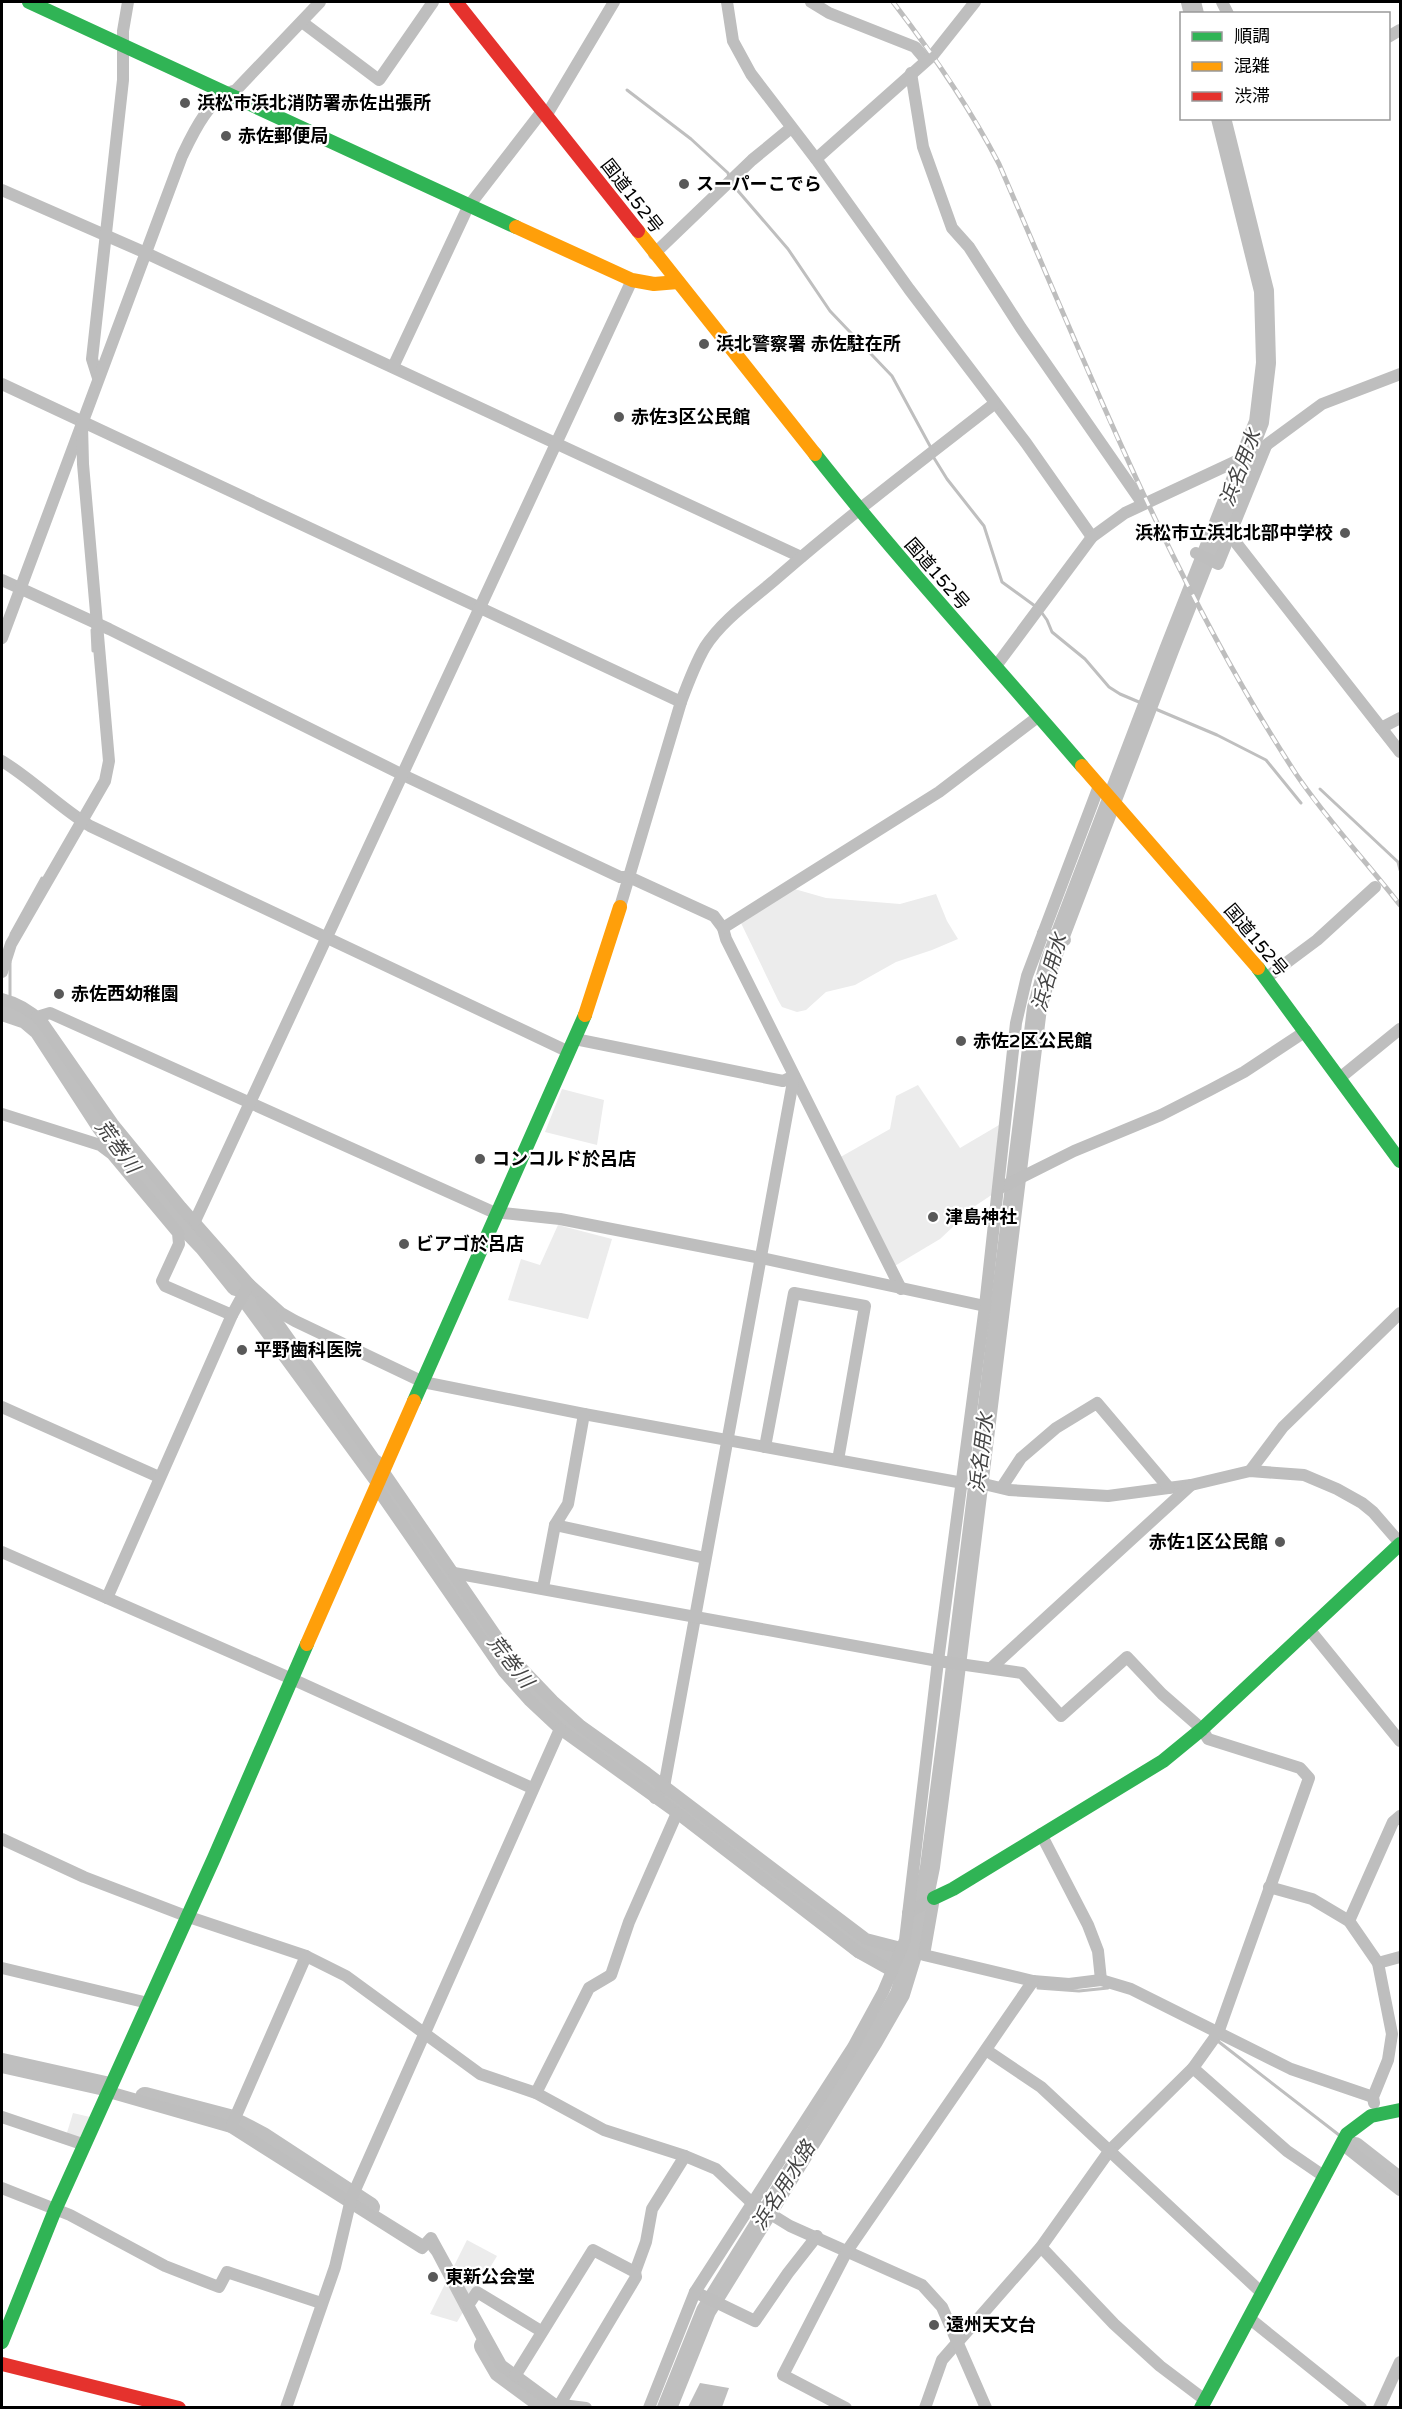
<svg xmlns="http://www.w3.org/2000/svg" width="1402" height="2409" font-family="'Varela Round','Noto Sans JP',sans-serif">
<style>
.green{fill:#ececec}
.water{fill:#bfbfbf}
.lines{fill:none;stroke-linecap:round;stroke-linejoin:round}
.stream{stroke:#bfbfbf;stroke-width:3}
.river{stroke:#bfbfbf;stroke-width:20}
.street{stroke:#bebebe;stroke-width:12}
.fast{stroke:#30b455;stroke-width:14}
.slow{stroke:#ff9f0a;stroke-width:14}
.jam{stroke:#e5322d;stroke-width:14}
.rail-casing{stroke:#bebebe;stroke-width:5}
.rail{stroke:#fff;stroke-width:3;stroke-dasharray:9;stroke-linecap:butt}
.poi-dot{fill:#595959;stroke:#fff;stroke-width:2}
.labels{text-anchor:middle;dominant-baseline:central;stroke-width:4.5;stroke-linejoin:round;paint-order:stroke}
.poi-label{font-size:18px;font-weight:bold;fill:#000;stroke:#fff;text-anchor:start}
.street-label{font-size:18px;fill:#000;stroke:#fff}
.water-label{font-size:20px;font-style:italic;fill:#444;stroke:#fff}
</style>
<rect width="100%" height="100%" fill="#fff"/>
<g class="green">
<polygon points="791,888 826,898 900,904 936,894 947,921 958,939 932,950 896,962 855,985 826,992 806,1010 797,1012 782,1007 778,1000 741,923"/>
<polygon points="918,1085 960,1148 999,1125 993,1194 975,1206 940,1239 893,1267 837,1159 890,1129 896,1096"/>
<polygon points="562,1089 604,1100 597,1145 545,1132"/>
<polygon points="558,1225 612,1239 588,1319 508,1300 521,1259 540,1265"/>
<polygon points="73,2113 90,2117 79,2141 66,2136"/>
<polygon points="467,2240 497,2256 457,2322 430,2314"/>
</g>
<g class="water">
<polygon points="357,2198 436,2247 499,2365 492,2369 432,2255 423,2243 356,2201"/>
<polygon points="700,2383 729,2388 722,2407 688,2407"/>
</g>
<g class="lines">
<g class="stream">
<polyline points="627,90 691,139 728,173 729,178"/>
<polyline points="732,184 788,249 830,311 892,376 930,446"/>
<polyline points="934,458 947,479 984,526 1002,582 1035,606"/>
<polyline points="1042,613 1047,620 1052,632 1085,659 1109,687 1120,694 1217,735 1266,760 1301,803"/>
<polyline points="92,630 93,651"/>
<polyline points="1320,789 1398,862 1400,870"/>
<polyline points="11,934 42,878"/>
<polyline points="10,997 10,962"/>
<polyline points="10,1014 10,1004"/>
<polyline points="912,1955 921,1958"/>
<polyline points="1038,1988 1079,1991 1108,1988"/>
<polyline points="1219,2042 1339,2135"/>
</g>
<g class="river">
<polyline points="1191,2 1194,14"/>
<polyline points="2,1011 26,1019 39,1030 102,1127 146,1185 204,1246 236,1286"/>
<polyline points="247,1299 384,1486 484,1632 526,1687 583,1734 805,1902 861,1949 889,1960"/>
<polyline points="2,2063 105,2086"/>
<polyline points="145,2097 229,2119"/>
<polyline points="240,2125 263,2137 370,2207"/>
<polyline points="1355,2147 1400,2182"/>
<polyline points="484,2346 499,2372 548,2408"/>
<polyline points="667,2408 706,2311 873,2041 900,1994 912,1955 930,1867 951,1706 1037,1008 1050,962 1169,650 1259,422 1266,363 1264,291 1221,118"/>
</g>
<g class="street">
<polyline points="727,2 733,41 751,74 816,159 909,289 1026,443 1092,537"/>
<polyline points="811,2 829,13 915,47 926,60"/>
<polyline points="1222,2 1228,14"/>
<polyline points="302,22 379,80 433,2"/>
<polyline points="1388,37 1400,30"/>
<polyline points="911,73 923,147 952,228 969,247 1021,328 1143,504"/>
<polyline points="816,159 933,55 975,2"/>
<polyline points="2,190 146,253 801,557"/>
<polyline points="654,254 752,160 791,128"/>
<polyline points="393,367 468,207 540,114 546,116 614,2"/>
<polyline points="98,378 92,359 123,80 123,31 128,2"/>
<polyline points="2,384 681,702"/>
<polyline points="1233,530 1237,544 1400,752"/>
<polyline points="1196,553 1218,564 1266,446"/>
<polyline points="2,580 109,629 403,775 620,877 629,877 714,916 723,928 726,939 901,1289"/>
<path d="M2 638 182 156C193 133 210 96 236 90L320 2"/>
<polyline points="996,666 1092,537 1125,513 1258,451 1322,404 1400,374"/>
<polyline points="1381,728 1400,718"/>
<path d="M2 761C33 780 59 807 90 826L569 1052"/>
<path d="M620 907 681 702C688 683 695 664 705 647 722 620 753 599 777 578 847 517 921 461 994 404"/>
<polyline points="723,928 939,792 1039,716"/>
<polyline points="1043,933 1065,940"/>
<polyline points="2,972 11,944 105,781 109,761 83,464 82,425"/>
<polyline points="1266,978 1317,940 1375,887"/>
<path d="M2 999C18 1003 30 1010 42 1022L113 1124 181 1207 249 1284 281 1313 295 1321 423 1382 584 1414 963 1483 988 1485 1009 1490 1108 1496 1191 1485 1250 1471 1304 1475 1337 1489 1362 1503 1373 1512 1400 1543"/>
<polyline points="37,1017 50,1013 493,1212 560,1219 761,1258 985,1306"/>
<path d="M575 1039 783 1081 794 1076C751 1313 708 1550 664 1787L655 1798"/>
<polyline points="1341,1077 1400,1029"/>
<polyline points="2,1114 100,1145 112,1154 178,1233 179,1244 162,1281 165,1286 232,1315"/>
<polyline points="998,1189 1074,1151 1161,1115 1210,1090 1244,1072 1306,1031"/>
<polyline points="195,1221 632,280"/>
<polyline points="262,1301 374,1459 385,1467"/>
<polyline points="2,1407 159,1477"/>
<polyline points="765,1447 794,1293 865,1306 838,1460"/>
<polyline points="383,1471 510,1656 553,1701 581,1726 647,1773 866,1939 901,1948"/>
<polyline points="1250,1471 1283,1427 1400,1313"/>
<polyline points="376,1487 504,1672 529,1700 560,1729 677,1813 858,1952 892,1971"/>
<polyline points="1002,1487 1021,1458 1056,1428 1097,1403 1169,1488"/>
<polyline points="555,1525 705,1558"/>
<polyline points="2,1552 292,1679 532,1788"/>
<polyline points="454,1573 938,1661 1022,1673 1061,1716 1127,1657 1162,1694 1202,1729 1208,1739 1300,1768 1309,1778 1218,2033 1193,2068 1110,2150 1041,2247 942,2360 925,2408"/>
<polyline points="543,1588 555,1525 568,1504 584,1414"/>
<polyline points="107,1598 232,1315 249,1284"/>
<polyline points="1309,1629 1400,1741"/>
<polyline points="991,1668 1191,1485"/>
<polyline points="1041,1834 1088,1925 1098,1951 1101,1980"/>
<polyline points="2,1839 84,1877 186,1916 306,1956 346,1976 480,2074 536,2093 604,2130 685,2156 716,2169 751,2202 790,2226 922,2285 942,2307 986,2408"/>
<polyline points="1269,1887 1312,1899 1349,1921 1378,1963 1392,2034 1388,2060 1373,2097 1374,2103"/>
<polyline points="934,1898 924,1955 1033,1981 1069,1984 1101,1980 1131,1989 1291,2069 1373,2097"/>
<polyline points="908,1913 934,1898"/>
<polyline points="1349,1921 1393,1822 1400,1816"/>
<polyline points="1378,1963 1400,1957"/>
<polyline points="2,1968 148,2003"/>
<polyline points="986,2050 1041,2087 1262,2293"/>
<polyline points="1193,2068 1287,2151 1325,2177"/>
<polyline points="109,2092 231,2127 422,2248 431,2238 501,2365 554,2404 586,2408"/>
<polyline points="536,2093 589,1988 611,1975 629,1922 677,1813"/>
<polyline points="2,2117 85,2145"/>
<polyline points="231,2127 306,1956"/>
<polyline points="1342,2144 1400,2190"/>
<polyline points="2,2188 70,2215 165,2266 219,2287 227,2272 321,2303"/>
<polyline points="1041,2247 1114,2324 1160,2366 1205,2400"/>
<polyline points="635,2272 646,2242 652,2209 685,2156"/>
<polyline points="695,2292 755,2321 788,2273 817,2236"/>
<polyline points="469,2304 477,2292 541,2331"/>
<polyline points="1249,2318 1361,2408"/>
<polyline points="515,2376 593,2250 635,2272 636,2277 560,2404"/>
<polyline points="286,2408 335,2267 351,2199 560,1729"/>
<polyline points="649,2408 695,2292 853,2047 883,1992 905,1940 938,1661 985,1306 1016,1023 1027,976 1099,786"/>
<polyline points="846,2408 783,2375 847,2251 1033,1981"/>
<polyline points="1379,2408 1400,2362"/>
</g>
<g class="fast">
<polyline points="29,2 516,227"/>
<path d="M815 454C900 562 993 662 1082 766"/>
<polyline points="1258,968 1400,1161"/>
<polyline points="414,1401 585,1015"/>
<polyline points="934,1898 953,1889 1163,1761 1202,1729 1400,1544"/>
<polyline points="2,2342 55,2210 214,1858 307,1644"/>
<polyline points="1201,2408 1347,2134 1371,2116 1400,2110"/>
</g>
<g class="slow">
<polyline points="516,227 632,280 654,284 678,282"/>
<polyline points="638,231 815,454"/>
<polyline points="1082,766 1258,968"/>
<polyline points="585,1015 620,907"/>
<polyline points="307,1644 414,1401"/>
</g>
<g class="jam">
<polyline points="456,2 638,231"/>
<polyline points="2,2364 179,2408"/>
</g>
<g class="rail-casing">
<path id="rail" d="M893 2C932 53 969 106 999 164 1089 371 1172 584 1296 774 1327 820 1366 861 1400 905"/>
</g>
<use href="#rail" class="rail"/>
</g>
<g class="poi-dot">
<circle cx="185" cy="103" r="6"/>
<circle cx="226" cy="136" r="6"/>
<circle cx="684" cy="184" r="6"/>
<circle cx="704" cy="344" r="6"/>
<circle cx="619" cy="417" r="6"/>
<circle cx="1345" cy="533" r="6"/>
<circle cx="59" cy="994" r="6"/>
<circle cx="961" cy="1041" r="6"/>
<circle cx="480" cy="1159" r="6"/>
<circle cx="933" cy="1217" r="6"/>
<circle cx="404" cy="1244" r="6"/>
<circle cx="242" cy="1350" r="6"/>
<circle cx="1280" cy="1542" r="6"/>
<circle cx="433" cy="2277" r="6"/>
<circle cx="934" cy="2325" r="6"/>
</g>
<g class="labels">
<g class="poi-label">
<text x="197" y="103">浜松市浜北消防署赤佐出張所</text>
<text x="238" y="136">赤佐郵便局</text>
<text x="696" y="184">スーパーこでら</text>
<text x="716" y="344">浜北警察署 赤佐駐在所</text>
<text x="631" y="417">赤佐3区公民館</text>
<text x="1333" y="533" text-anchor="end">浜松市立浜北北部中学校</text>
<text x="71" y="994">赤佐西幼稚園</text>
<text x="973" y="1041">赤佐2区公民館</text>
<text x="492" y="1159">コンコルド於呂店</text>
<text x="945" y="1217">津島神社</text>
<text x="416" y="1244">ビアゴ於呂店</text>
<text x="254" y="1350">平野歯科医院</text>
<text x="1268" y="1542" text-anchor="end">赤佐1区公民館</text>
<text x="445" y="2277">東新公会堂</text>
<text x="946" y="2325">遠州天文台</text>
</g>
<g class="street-label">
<text transform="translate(632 196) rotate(52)">国道152号</text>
<text transform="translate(937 574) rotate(49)">国道152号</text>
<text transform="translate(1256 940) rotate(50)">国道152号</text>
</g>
<g class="water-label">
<text transform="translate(1241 468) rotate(-69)">浜名用水</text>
<text transform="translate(1050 973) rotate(-74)">浜名用水</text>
<text transform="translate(117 1147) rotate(54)">荒巻川</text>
<text transform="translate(982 1453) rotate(-83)">浜名用水</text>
<text transform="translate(510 1662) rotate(52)">荒巻川</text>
<text transform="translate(784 2186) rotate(-58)">浜名用水路</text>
</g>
</g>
<rect width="1402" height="2409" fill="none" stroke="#000000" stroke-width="6"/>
<rect x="1180" y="12" width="210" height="108" fill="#ffffff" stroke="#999999" stroke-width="1.5"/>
<rect x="1192" y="32" width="30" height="9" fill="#30b455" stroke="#999999" stroke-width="1.5"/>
<text x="1234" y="42" font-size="18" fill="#000000">順調</text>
<rect x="1192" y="62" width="30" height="9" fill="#ff9f0a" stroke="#999999" stroke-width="1.5"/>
<text x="1234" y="72" font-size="18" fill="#000000">混雑</text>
<rect x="1192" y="92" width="30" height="9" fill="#e5322d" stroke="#999999" stroke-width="1.5"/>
<text x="1234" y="102" font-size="18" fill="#000000">渋滞</text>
</svg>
